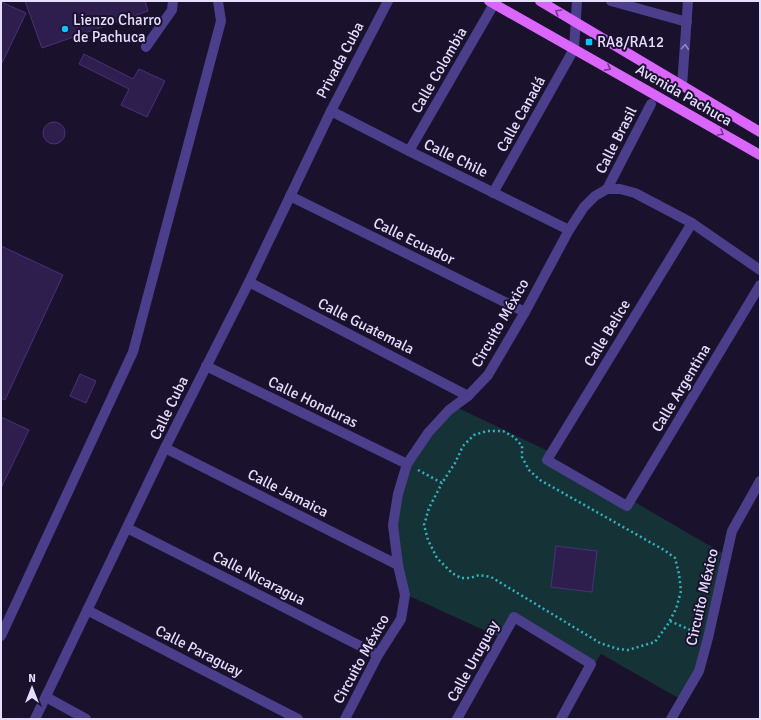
<svg xmlns="http://www.w3.org/2000/svg" width="761" height="720" font-family="Signika,sans-serif">
  <style>
    .green { fill: #153337 }
    .building { fill: #2e1e4e; stroke: #493079 }
    .lines { fill: none; stroke-linecap: round; stroke-linejoin: round }
    .path { stroke: #32b4bf; stroke-width: 2.5; stroke-dasharray: 2 3; stroke-linecap: butt }
    .minor { stroke: #4b3e8b; stroke-width: 10 }
    .major { stroke: #da66fe; stroke-width: 10 }
    .oneway { stroke: #70388b }
    .oneway2 { stroke: #9186bf }
    .poi-dot { fill: #0cc3fd; stroke: #1a122d; stroke-width: 1.5 }
    .labels { text-anchor: middle; dominant-baseline: central; stroke-width: 4; stroke-linejoin: round; paint-order: stroke }
    .poi-label { font-size: 15px; fill: #e6deff; stroke: #1a122d; text-anchor: start }
    .street-label { font-size: 15px; fill: #e6deff; stroke: #1a122d }
  </style>
  <rect width="100%" height="100%" fill="#1a122d"/>
  <path class="green" d="M 456,407 L 550,452 L 546,460 L 628,509 L 633,501 L 722,553 L 720,558 L 711,642 L 682,700 L 601,654 L 596,662 L 513,615 L 499,637 L 407,595 L 395,524 L 408,464 Z"/>
  <g class="building">
    <path d="M 25,1 L 145,1 L 148,11 L 42,48 Z"/>
    <path d="M 1,2 L 26,13 L 1,65 Z"/>
    <path d="M 84,54 L 133,79 L 139,69 L 165,81 L 147,117 L 121,105 L 129,89 L 79,64 Z"/>
    <circle cx="54" cy="133" r="11"/>
    <path d="M 1,246 L 63,275 L 5,400 L 1,398 Z"/>
    <path d="M 80,374 L 96,381 L 86,403 L 70,396 Z"/>
    <path d="M 1,417 L 29,430 L 1,488 Z"/>
    <path d="M 556,546 L 597,551 L 592,592 L 551,587 Z"/>
  </g>
  <g class="lines">
    <g class="path">
      <path d="M 418,470 L 442,483 L 455,463 L 463,446 L 474,435 L 487,431 L 503,431 L 514,437 L 522,446 L 522,457 L 529,470 L 540,480 L 664,550 L 675,558 L 679,574 L 681,591 L 676,609 L 668,624 L 655,642 L 628,650 L 618,649 L 600,643 L 491,577 L 479,575 L 470,578 L 461,578 L 452,573 L 437,558 L 428,540 L 424,525 L 429,508 L 442,483"/>
      <path d="M 670,621 L 697,633"/>
    </g>
    <g class="minor">
      <path d="M 611,1 L 687,22"/>
      <path d="M 146,47 L 172,10 L 173,1"/>
      <path d="M 682,86 L 688,1"/>
      <path d="M 331,111 L 409,151 L 569,230"/>
      <path d="M 409,151 L 494,4"/>
      <path d="M 607,189 L 651,104"/>
      <path d="M 493,193 L 574,49 L 577,1"/>
      <path d="M 290,196 L 525,312"/>
      <path d="M 692,223 L 547,460 L 627,506 L 760,285"/>
      <path d="M 249,282 L 468,396"/>
      <path d="M 206,366 L 407,464"/>
      <path d="M 165,448 L 398,565"/>
      <path d="M 127,528 L 378,655"/>
      <path d="M 87,610 L 298,719"/>
      <path d="M 1,636 L 133,352 L 221,21 L 218,1"/>
      <path d="M 46,697 L 86,719"/>
      <path d="M 35,719 L 165,448 L 249,282 L 331,111 L 388,1"/>
      <path d="M 345,719 L 378,655 L 401,619 L 405,595 L 398,565 L 393,525 L 398,494 L 407,464 L 428,433 L 449,410 L 468,396 L 488,375 L 525,312 L 569,230 L 584,207 L 595,196 L 607,189 L 620,189 L 635,193 L 692,223 L 760,270"/>
      <path d="M 457,719 L 514,617 L 591,664 L 561,719"/>
      <path d="M 671,719 L 699,671 L 708,638 L 732,531 L 760,481"/>
    </g>
    <g class="major">
      <path d="M 489,1 L 655,95 L 760,155"/>
      <path d="M 540,1 L 760,132"/>
    </g>
  </g>
  <defs><path id="oneway-chevron" d="M-2-3.5L2.5 0L-2 3.5" fill="none" stroke-width="1.6" stroke-linecap="round" stroke-linejoin="round"/></defs>
  <g class="oneway">
    <use href="#oneway-chevron" transform="translate(558 12) rotate(-149)"/>
    <use href="#oneway-chevron" transform="translate(608 68) rotate(29)"/>
    <use href="#oneway-chevron" transform="translate(721 133) rotate(30)"/>
  </g>
  <use class="oneway2" href="#oneway-chevron" transform="translate(685 47) rotate(-85)"/>
  <g class="poi-dot">
    <circle cx="65" cy="29" r="4"/>
    <rect x="585" y="38" width="8" height="8" rx="2"/>
  </g>
  <g class="labels">
    <g class="poi-label">
      <text x="73" y="20">Lienzo Charro<tspan x="73" dy="17">de Pachuca</tspan></text>
      <text x="597" y="42">RA8/RA12</text>
    </g>
    <g class="street-label">
      <text transform="translate(340 60) rotate(-62)">Privada Cuba</text>
      <text transform="translate(439 70) rotate(-60)">Calle Colombia</text>
      <text transform="translate(684 95) rotate(30)">Avenida Pachuca</text>
      <text transform="translate(521 114) rotate(-61)">Calle Canadá</text>
      <text transform="translate(616 140) rotate(-63)">Calle Brasil</text>
      <text transform="translate(456 158) rotate(26)">Calle Chile</text>
      <text transform="translate(414 241) rotate(26)">Calle Ecuador</text>
      <text transform="translate(500 323) rotate(-60)">Circuito México</text>
      <text transform="translate(366 326) rotate(27)">Calle Guatemala</text>
      <text transform="translate(607 333) rotate(-59)">Calle Belice</text>
      <text transform="translate(681 388) rotate(-59)">Calle Argentina</text>
      <text transform="translate(313 402) rotate(26)">Calle Honduras</text>
      <text transform="translate(169 408) rotate(-64)">Calle Cuba</text>
      <text transform="translate(288 493) rotate(27)">Calle Jamaica</text>
      <text transform="translate(259 578) rotate(27)">Calle Nicaragua</text>
      <text transform="translate(702 597) rotate(-77)">Circuito México</text>
      <text transform="translate(199 651) rotate(27)">Calle Paraguay</text>
      <text transform="translate(361 659) rotate(-61)">Circuito México</text>
      <text transform="translate(473 661) rotate(-61)">Calle Uruguay</text>
    </g>
  </g>
  <rect width="761" height="720" fill="none" stroke="#e6deff" stroke-width="4"/>
  <g transform="translate(32 688)" stroke="#1a122d" stroke-width="3" paint-order="stroke">
  <path d="M0-3L7 15L0 10L-7 15Z" fill="#e6deff"/>
  <text y="-6" font-size="11" font-weight="bold" text-anchor="middle" fill="#e6deff">N</text>
  </g>
</svg>
